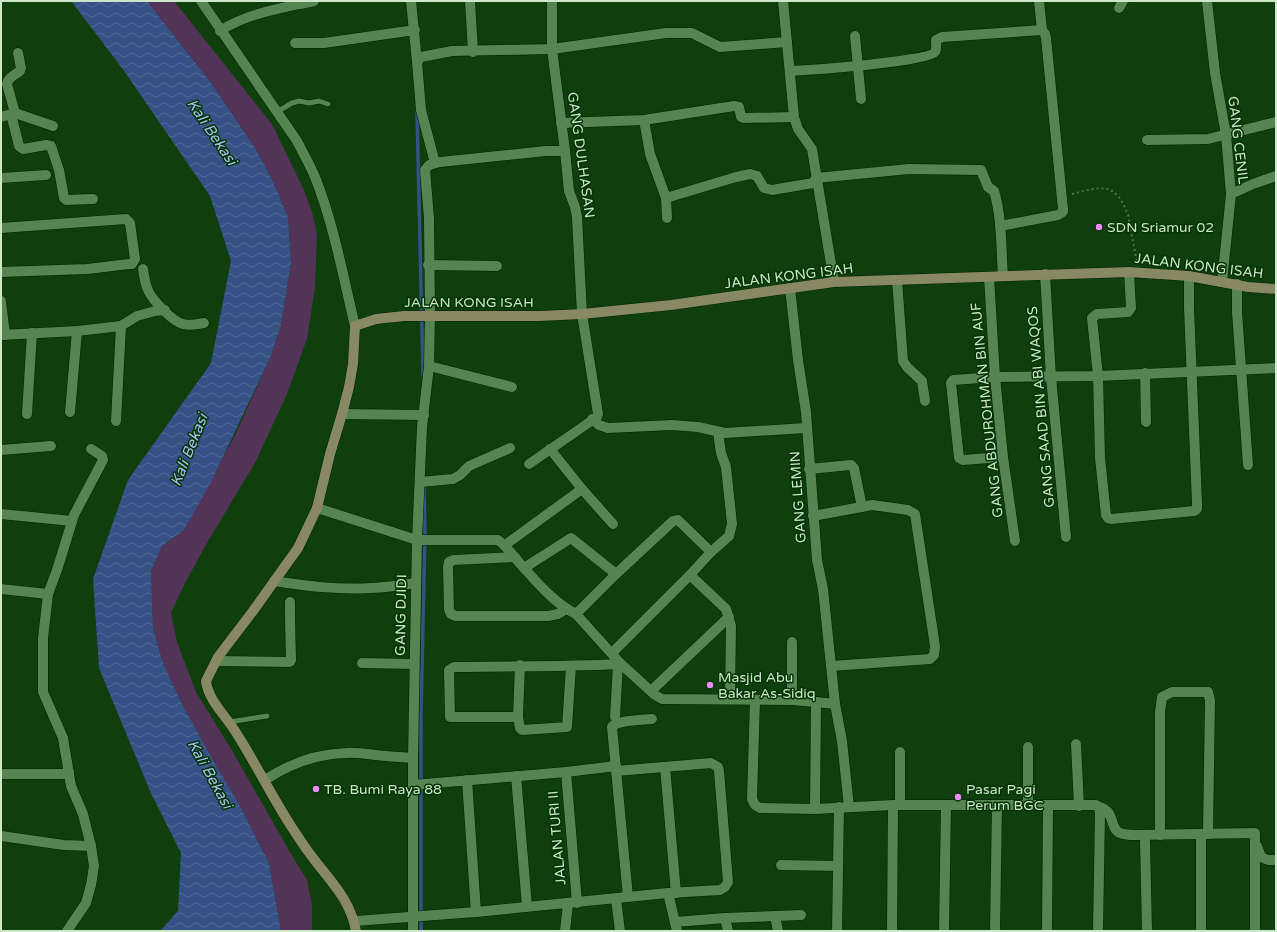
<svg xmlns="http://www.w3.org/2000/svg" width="1277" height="932" font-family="'Varela Round',sans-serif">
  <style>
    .green { fill: #533357 }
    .water { fill: url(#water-waves) }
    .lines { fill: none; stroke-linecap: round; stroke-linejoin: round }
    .stream { stroke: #365186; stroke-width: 3.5 }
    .lane-casing { stroke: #002300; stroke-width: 6 }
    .street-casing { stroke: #002300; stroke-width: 11 }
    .secondary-casing { stroke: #002300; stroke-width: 11 }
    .path { stroke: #4e784c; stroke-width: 2; stroke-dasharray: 2 3; stroke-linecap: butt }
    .lane { stroke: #558651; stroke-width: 5 }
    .street { stroke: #558651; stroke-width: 10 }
    .secondary { stroke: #888862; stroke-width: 10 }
    .poi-dot { fill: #ec8cfa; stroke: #013401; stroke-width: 1.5 }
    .labels { text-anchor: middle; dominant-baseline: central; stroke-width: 3; stroke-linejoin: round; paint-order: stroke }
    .street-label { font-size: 14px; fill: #cde7ca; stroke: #013401 }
    .poi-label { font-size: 14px; fill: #cde7ca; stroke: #013401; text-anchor: start }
    .water-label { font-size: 15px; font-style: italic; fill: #a6c0f0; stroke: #013401 }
  </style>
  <defs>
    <pattern id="water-waves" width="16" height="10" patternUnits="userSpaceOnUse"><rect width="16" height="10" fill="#365186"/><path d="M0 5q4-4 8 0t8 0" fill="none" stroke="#526a96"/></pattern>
  </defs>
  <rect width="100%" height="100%" fill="#0e3f0c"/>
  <path class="green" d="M 147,1 L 174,1 L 272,124 L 304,190 L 312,212 L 317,234 L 315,288 L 307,339 L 287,394 L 256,461 L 207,543 L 184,585 L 171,613 L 177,642 L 196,692 L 233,752 L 291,854 L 307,880 L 312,904 L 312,931 L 281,931 L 269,863 L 239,804 L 213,760 L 181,702 L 163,663 L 153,628 L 151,571 L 162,546 L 184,530 L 236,433 L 270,358 L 281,325 L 291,263 L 288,217 L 272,179 L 257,151 L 212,84 Z"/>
  <path class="water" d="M 71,1 L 147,1 L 212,84 L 257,151 L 272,179 L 288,217 L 291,263 L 281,325 L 270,358 L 211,482 L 184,530 L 162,546 L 151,571 L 153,628 L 163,663 L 181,702 L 213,760 L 239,804 L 269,863 L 281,931 L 160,931 L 178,911 L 181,853 L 150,791 L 99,668 L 93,579 L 128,480 L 211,363 L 231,261 L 210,196 L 122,68 Z"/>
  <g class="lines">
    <g class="stream">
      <path d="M 417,112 L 423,376"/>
      <path d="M 421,931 L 421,714 L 425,534 L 424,488"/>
    </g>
    <defs>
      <g id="lane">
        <path d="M 277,112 L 292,103 L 299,101 L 309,103 L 319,101 L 328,104"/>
        <path d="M 229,722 L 267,716"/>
      </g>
      <g id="street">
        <path d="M 201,1 L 297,141 C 303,153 310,165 315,177 C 334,225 343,276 355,326"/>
        <path d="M 411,1 L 417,62 L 421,57 L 452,51 L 552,49 L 666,33 L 692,33 L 720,47 L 787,42"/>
        <path d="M 470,1 L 473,52"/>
        <path d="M 783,1 L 794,117 L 798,129 L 812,149 L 834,282"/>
        <path d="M 1039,1 L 1042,30"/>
        <path d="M 1207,1 L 1215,73 L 1226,135 L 1231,194 L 1222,282"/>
        <path d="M 1119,8 L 1123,1"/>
        <path d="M 220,31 C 247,13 283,8 314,1"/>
        <path d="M 855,36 L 861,99"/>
        <path d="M 295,43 L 324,43 L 415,30"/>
        <path d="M 417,62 L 421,110 L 435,163"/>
        <path d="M 790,71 C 809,70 928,62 935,52 C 937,49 936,43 936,40 L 942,37 L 1042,30 L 1045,34 L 1046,38 L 1063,209 L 1063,212 L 1058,215 L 1000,226"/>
        <path d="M 15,113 L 7,84 C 8,77 15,75 20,71 L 21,68 L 18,53"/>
        <path d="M 11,114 L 19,146 L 23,149 L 46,145 L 51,146 L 59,170 L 64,198 L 66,200 L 93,199"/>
        <path d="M 1,117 L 15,113 L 53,126"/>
        <path d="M 644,120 L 650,154 L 666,198"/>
        <path d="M 561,123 L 644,120 L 734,106 L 739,107 L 741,117 L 744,118 L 794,117"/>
        <path d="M 1147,140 L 1208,139 L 1276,122"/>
        <path d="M 1,178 L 46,175"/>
        <path d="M 1231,194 L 1253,184 L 1276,176"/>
        <path d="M 667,218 L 666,198 L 736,177 L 750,174 L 757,176 L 764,188 L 772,190 L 813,183 L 816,178 L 909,169 L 981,170 L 988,187 L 994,191 C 1002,217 1001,248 1003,276"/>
        <path d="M 1,228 L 126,219 L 130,223 L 135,259 L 132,264 L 129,264 L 87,269 L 1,272"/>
        <path d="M 428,265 L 497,266"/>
        <path d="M 143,269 C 144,276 145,284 148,290 C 152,300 173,322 183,324 C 191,326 197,324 204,323"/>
        <path d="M 1129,272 L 1131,308 L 1128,312 L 1097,314 L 1092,318 L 1098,376 L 1100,458 L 1106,515 L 1108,518 L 1111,519 L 1194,511 L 1197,509 L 1197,503 L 1189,308 L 1189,276"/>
        <path d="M 1045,274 L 1051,377 L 1066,537"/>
        <path d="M 989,277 L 995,377 L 1003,457 L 1015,541"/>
        <path d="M 897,280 L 903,361 L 907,367 L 922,381 L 925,401"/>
        <path d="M 1237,284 L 1237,312 L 1248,465"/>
        <path d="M 790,288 L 798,360 L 806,412 L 817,560 L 823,589 L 835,704"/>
        <path d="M 1,301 L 5,335"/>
        <path d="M 1,335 L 77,331 L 121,326 L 137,316 L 155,311 L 165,310"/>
        <path d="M 429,366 L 512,387"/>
        <path d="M 1145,373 L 1146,422"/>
        <path d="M 70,412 L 77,331"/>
        <path d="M 27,414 L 32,333"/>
        <path d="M 342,414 L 424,415"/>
        <path d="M 592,419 L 599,425 L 608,428 L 672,425 L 698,427 L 725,433 L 806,428"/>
        <path d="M 116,421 L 121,326"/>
        <path d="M 550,449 L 582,489 L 613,524"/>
        <path d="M 1,450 L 51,446"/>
        <path d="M 1003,457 L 963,460 L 959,458 L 951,383 L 953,380 L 995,377 L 1098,376 L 1276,368"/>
        <path d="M 529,464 L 597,417 L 598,414 L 582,314 L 577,217 L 575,207 L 569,191 L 565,151 L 552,49 L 552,1"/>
        <path d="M 809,469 L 851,465 L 854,468 L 862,507"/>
        <path d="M 420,482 L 453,479 L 460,475 L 469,466 L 510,448"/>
        <path d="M 317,508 L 417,540 L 498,540 C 509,548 515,559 525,569 C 539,585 556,604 576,614 L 620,663 L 655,695 L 662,699 L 792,700 L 816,702 L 815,809"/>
        <path d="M 1,514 L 72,521"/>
        <path d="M 813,516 L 872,505 L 908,510 L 915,514 L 935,646 L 934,655 L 930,659 L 831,666"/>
        <path d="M 505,545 L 582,489"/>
        <path d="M 711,552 L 729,536 L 732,524 L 726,467 L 721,453 L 718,432"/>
        <path d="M 515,557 L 454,560 L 449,562 L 448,567 L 449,610 L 451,614 L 456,616 L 548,616 L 558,614 L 566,609"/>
        <path d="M 524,568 L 571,538 L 616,574"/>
        <path d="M 690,575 L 726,609 L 731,626 L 730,699"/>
        <path d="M 274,581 C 306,586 337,590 370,588 C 385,588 400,585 416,583"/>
        <path d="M 1,589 L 48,594 L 57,570 L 74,515 L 103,460 L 102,456 L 91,449"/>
        <path d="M 48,594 L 43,638 L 43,692 L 63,738 L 71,786 L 83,814 L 91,846 L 94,866 L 91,885 L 86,903 L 67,931"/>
        <path d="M 576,614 L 616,574 L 673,521 L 678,520 L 711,552 L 690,575 L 612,653"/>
        <path d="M 792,642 L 792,700"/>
        <path d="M 216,661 L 290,662 L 291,660 L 290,618 L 290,602"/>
        <path d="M 362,663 L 414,664"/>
        <path d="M 520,665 L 518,717 L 520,728 L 522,730 L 567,727 L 571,666"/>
        <path d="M 651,691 L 729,617"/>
        <path d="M 755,700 L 752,799 L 755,805 L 760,808 L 815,809 L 893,805 L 1096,805 L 1099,808 L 1100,813 L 1098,931"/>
        <path d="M 816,702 L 835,704 L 842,741 L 849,807"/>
        <path d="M 518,717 L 450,717 L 449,670 L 454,667 C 509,666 563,667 618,664 L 620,663"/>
        <path d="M 615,717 L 618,664"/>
        <path d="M 1076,744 L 1079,806"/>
        <path d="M 1028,747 L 1028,806"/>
        <path d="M 665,767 L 676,893"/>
        <path d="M 566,772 L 577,903"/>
        <path d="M 1,774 L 64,774 L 69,772"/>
        <path d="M 516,776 L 527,906"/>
        <path d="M 265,780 C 289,764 316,754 346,753 C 359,752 372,755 386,756 C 395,757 404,757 413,758"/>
        <path d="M 467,780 L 476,912"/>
        <path d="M 413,785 L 566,772 L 616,766"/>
        <path d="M 900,805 L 900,752"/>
        <path d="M 1097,806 C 1101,807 1105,809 1108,812 C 1113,818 1112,830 1120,833 C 1125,835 1131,835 1136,835 L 1255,833 L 1255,931"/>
        <path d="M 1160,835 L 1160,712 L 1162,697 L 1172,692 L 1208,692 L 1210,700 L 1208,834"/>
        <path d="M 1,836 L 64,845 L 91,846"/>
        <path d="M 1201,839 L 1201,931"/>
        <path d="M 1145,841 L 1147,931"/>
        <path d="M 1257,846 L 1261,857 L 1268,860 L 1276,860"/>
        <path d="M 781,865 L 838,866"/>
        <path d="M 668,893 L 677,931"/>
        <path d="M 628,897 L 612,727 C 617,720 643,720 652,719"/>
        <path d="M 616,899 L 620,931"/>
        <path d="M 775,916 L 778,931"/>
        <path d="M 725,918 L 728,931"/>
        <path d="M 355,921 L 476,912 L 668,893 L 720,890 L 725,887 L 728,882 L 719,771 L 718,767 L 711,763 L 616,771"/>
        <path d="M 675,922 L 725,918 L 801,915"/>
        <path d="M 413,931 L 413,758 L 417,540 L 422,427 L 429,366 L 430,315 L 429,218 L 425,170 L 429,165 L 440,162 L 546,151 L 565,151"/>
        <path d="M 565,931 L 568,904"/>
        <path d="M 837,931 L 839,807"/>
        <path d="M 892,931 L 893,805"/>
        <path d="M 944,931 L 946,805"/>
        <path d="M 995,931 L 997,805"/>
        <path d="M 1047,931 L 1048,805"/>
      </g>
      <path id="secondary" d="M 356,931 C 350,898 329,880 310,854 C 303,845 297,835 291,826 C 271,795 255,762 235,731 C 226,716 208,700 206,681 L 218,657 L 253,611 L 298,548 L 317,508 L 330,454 L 342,414 L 349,387 L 353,364 L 355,326 L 376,319 L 404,316 L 540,316 L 582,314 L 671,305 L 834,282 L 1129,272 L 1189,276 L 1248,287 L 1276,289"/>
    </defs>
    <use href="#lane" class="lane-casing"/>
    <use href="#street" class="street-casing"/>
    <use href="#secondary" class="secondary-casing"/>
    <path class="path" d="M 1072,194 C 1101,187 1115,180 1128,215 L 1137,263"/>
    <use href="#lane" class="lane"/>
    <use href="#street" class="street"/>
    <use href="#secondary" class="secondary"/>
  </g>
  <g class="poi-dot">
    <circle cx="1099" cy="227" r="4"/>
    <circle cx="710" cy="685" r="4"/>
    <circle cx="316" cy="789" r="4"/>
    <circle cx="958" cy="797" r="4"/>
  </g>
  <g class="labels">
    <g class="street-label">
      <text transform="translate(1238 140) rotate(83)">GANG CENIL</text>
      <text transform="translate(581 155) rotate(82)">GANG DULHASAN</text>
      <text transform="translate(1199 266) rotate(7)">JALAN KONG ISAH</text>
      <text transform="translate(789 276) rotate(-7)">JALAN KONG ISAH</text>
      <text x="469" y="302">JALAN KONG ISAH</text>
      <text transform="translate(1041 407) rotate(-95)">GANG SAAD BIN ABI WAQOS</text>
      <text transform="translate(987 410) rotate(-96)">GANG ABDUROHMAN BIN AUF</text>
      <text transform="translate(798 497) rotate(-94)">GANG LEMIN</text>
      <text transform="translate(401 615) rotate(-89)">GANG DJIDI</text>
      <text transform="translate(557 838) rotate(-95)">JALAN TURI II</text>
    </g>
    <g class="poi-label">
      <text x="1107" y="227">SDN Sriamur 02</text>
      <text x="718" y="677">Masjid Abu<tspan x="718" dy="16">Bakar As-Sidiq</tspan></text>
      <text x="324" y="789">TB. Bumi Raya 88</text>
      <text x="966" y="789">Pasar Pagi<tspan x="966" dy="16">Perum BGC</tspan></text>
    </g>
    <g class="water-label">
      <text transform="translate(212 132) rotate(56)">Kali Bekasi</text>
      <text transform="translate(189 450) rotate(-68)">Kali Bekasi</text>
      <text transform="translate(210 774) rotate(61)">Kali Bekasi</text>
    </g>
  </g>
  <rect width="1277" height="932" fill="none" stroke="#cde7ca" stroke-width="4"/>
</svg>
